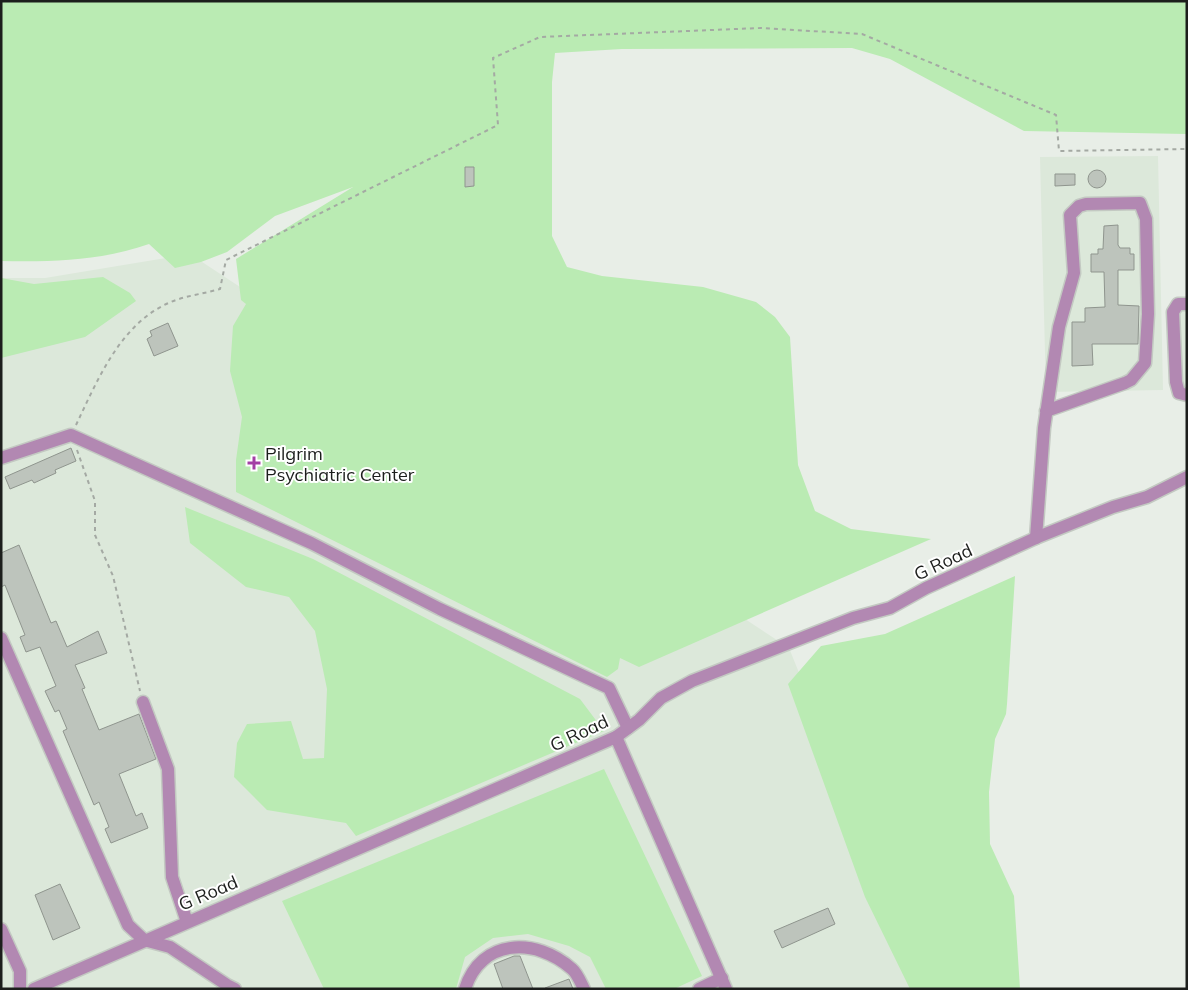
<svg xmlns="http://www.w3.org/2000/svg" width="1188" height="990" font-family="Mulish,sans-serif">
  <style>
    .built { fill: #dce8da }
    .green { fill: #baebb3 }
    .building { fill: #bdc4bc; stroke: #8f958e }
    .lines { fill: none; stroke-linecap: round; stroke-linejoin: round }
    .minor-casing { stroke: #c3c9c2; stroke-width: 15 }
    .path { stroke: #a4a9a3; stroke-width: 2; stroke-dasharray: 4 4; stroke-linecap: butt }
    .minor { stroke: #b288b2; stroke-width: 12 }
    .poi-dot { fill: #a33fa5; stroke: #fff; stroke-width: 2 }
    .labels { text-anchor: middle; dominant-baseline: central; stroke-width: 4; stroke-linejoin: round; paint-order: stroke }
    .poi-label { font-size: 18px; fill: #1c1e1c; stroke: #fff; text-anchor: start }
    .street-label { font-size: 18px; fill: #1c1e1c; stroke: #fff }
  </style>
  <rect width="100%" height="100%" fill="#e8eee7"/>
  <g class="built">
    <path d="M 1158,156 L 1163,390 L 1046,392 L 1040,157 Z"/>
    <path d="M 190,254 L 789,648 L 927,989 L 1,989 L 1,278 L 45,278 Z"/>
    <rect x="1172" y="301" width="15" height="90"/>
  </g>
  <g class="green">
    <path d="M 1,1 L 1187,1 L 1187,134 L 1024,131 L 890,59 L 852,48 L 622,49 L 555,53 L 552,82 L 552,236 L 567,267 L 602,276 L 703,287 L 756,302 L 775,317 L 790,337 L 798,465 L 815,511 L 851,529 L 931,539 L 639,667 L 620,658 L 618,669 L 607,677 L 236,492 L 236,460 L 242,417 L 230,371 L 233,326 L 246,304 L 241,300 L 236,259 L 353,187 L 275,216 L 227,252 L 201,262 L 175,268 L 149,244 C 101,261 52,262 1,261 Z"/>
    <path d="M 103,277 L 130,293 L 136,301 L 85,337 L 1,358 L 1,278 L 34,284 Z"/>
    <path d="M 185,507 L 313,559 L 580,699 L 604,731 L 356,836 L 346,823 L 267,810 L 234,777 L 237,743 L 247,724 L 291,721 L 303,759 L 324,758 L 327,689 L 315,631 L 289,597 L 246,587 L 190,543 Z"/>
    <path d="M 1015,576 L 1007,704 L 1006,714 L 995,739 L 989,792 L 990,844 L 1014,896 L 1020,989 L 910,989 L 865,897 L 788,684 L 821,646 L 885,634 Z"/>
    <path d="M 604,769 L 702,976 L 674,989 L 606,989 L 590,957 L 569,946 L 528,934 L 493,938 L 465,957 L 456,989 L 324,989 L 282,901 Z"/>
  </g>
  <g class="building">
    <path d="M 465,167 L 474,167 L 474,186 L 465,187 Z"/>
    <circle cx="1097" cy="179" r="9"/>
    <path d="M 1055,174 L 1075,174 L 1075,185 L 1055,186 Z"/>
    <path d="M 1118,225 L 1118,245 L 1120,248 L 1130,248 L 1130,254 L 1134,254 L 1134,270 L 1118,270 L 1118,305 L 1139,306 L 1138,344 L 1092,344 L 1093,365 L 1072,366 L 1072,322 L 1085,322 L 1085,308 L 1105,307 L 1104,272 L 1091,272 L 1091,254 L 1098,254 L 1098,249 L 1103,249 L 1104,226 Z"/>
    <path d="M 168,323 L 178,346 L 154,356 L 147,339 L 152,336 L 150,331 Z"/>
    <path d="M 71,448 L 76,461 L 55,470 L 56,473 L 34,483 L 32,480 L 10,489 L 5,477 Z"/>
    <path d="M 19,545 L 51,623 L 56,621 L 67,647 L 98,631 L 107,653 L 75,665 L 85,688 L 82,689 L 99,730 L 139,714 L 156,759 L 119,774 L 136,816 L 142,813 L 148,828 L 111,843 L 105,829 L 109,827 L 99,802 L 94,805 L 63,731 L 67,729 L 59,710 L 55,712 L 45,691 L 56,686 L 40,647 L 26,652 L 20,637 L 25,635 L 5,585 L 1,587 L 1,553 Z"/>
    <path d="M 60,884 L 80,928 L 53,940 L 35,895 Z"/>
    <path d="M 828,908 L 835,924 L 782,948 L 774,931 Z"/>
    <path d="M 514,956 L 520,956 L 533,989 L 503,989 L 494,964 Z"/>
    <path d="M 569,979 L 573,989 L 545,989 L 545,988 Z"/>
  </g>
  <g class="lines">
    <defs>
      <g id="minor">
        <path d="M 1187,304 L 1178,304 L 1173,312 L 1176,382 L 1179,393 L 1187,395"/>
        <path d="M 1,458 L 71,435 L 311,543 L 440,609 L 609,688 L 628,728"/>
        <path d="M 1036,538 L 1044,428 L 1059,327 L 1074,273 L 1070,215 L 1079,206 L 1086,204 L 1140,203 L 1146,219 L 1148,314 L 1145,363 L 1131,380 L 1125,383 L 1046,411"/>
        <path d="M 1,638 L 128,925 L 144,940 L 170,947 L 227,985 L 235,989"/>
        <path d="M 143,702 L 168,769 L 172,877 L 187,922"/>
        <path d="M 616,737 L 726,989"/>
        <path d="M 1,929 L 20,971 L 20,989"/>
        <path d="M 34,989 L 616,737 L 639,720 L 661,698 L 692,681 L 853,618 L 890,608 L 926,588 L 1038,537 L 1113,507 L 1147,497 L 1187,477"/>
        <path d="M 465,989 C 481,938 536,937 572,969 C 577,973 581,983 584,989"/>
        <path d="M 699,989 L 722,978"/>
      </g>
    </defs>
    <use href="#minor" class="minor-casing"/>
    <g class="path">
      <path d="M 76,425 C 99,377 123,317 179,299 C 192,295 206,293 220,289 L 226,260 L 498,125 L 493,58 L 540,37 L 761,28 L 862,34 L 1056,115 L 1059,151 L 1187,149"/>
      <path d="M 77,450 L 95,501 L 95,535 L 113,576 L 140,691"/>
    </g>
    <use href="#minor" class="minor"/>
  </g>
  <path class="poi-dot" d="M251.5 455.5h5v5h5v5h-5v5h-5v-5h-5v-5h5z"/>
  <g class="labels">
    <g class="poi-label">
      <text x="265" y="453">Pilgrim<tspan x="265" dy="21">Psychiatric Center</tspan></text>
    </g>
    <g class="street-label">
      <text transform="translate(943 562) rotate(-25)">G Road</text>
      <text transform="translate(579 733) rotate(-25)">G Road</text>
      <text transform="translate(208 893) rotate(-23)">G Road</text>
    </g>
  </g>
  <rect width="1188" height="990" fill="none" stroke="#1c1e1c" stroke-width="5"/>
</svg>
